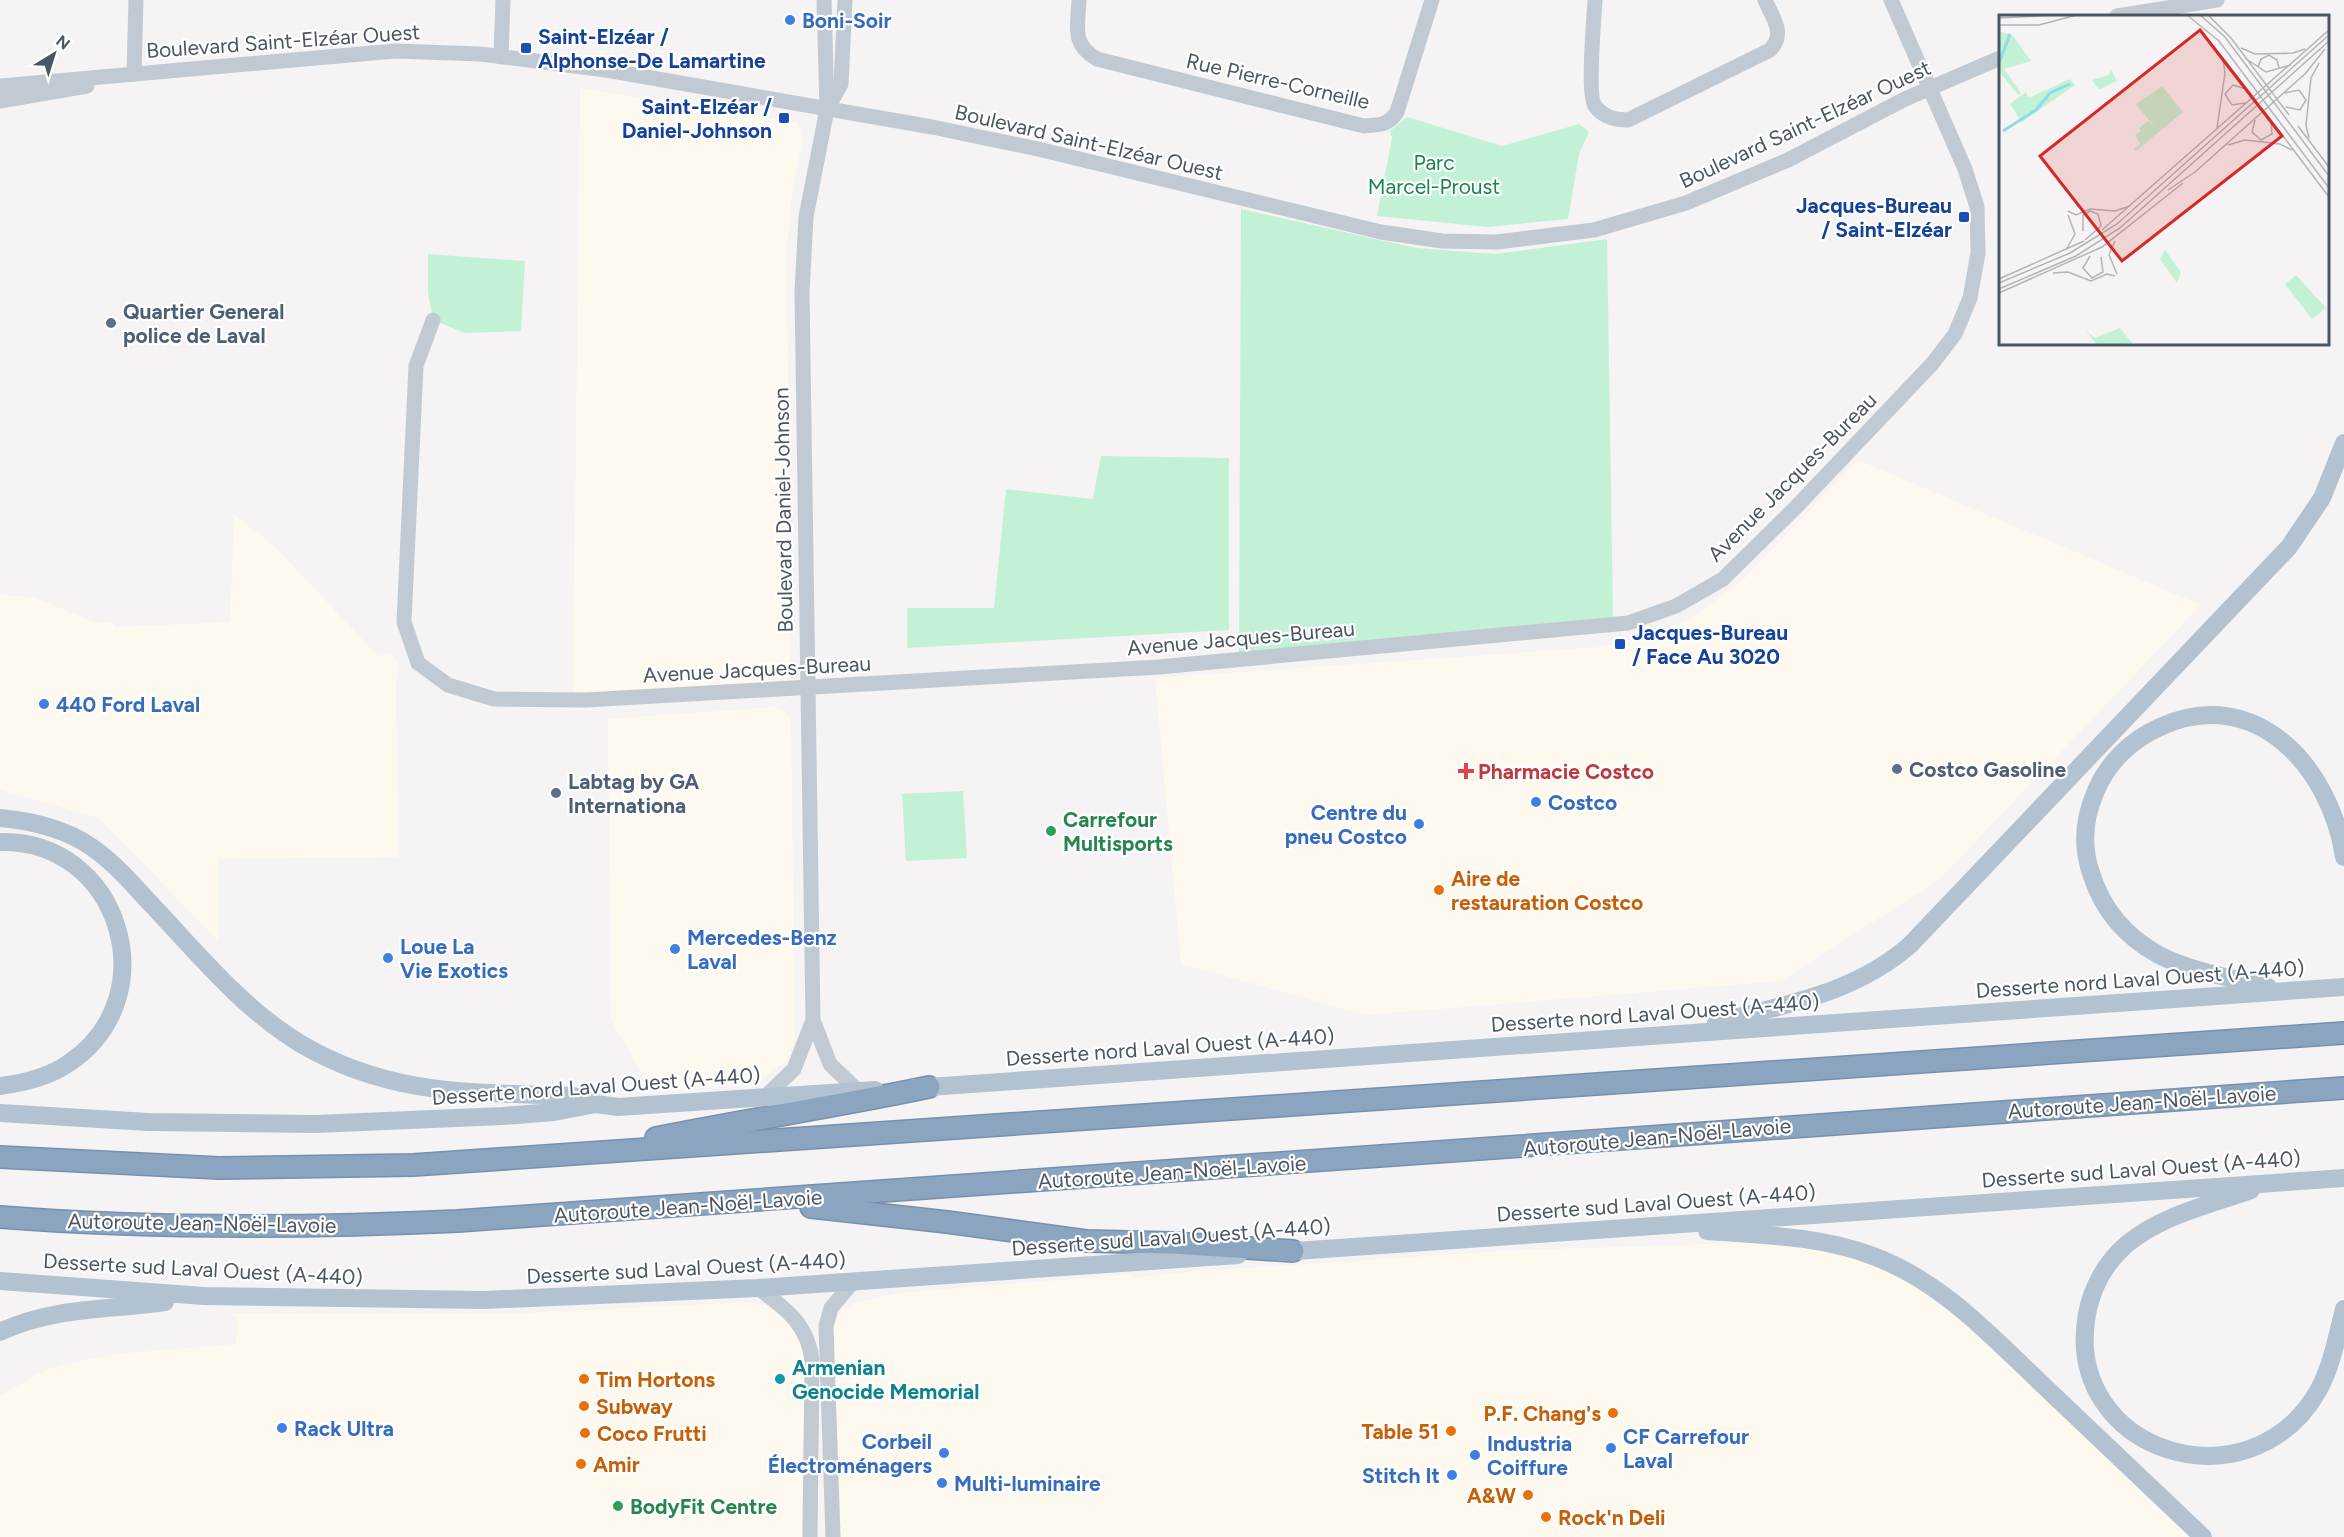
<svg xmlns="http://www.w3.org/2000/svg" width="2344" height="1537" font-family="Figtree,sans-serif">
  <style>
    .commercial { fill: #fdf9ef }
    .green { fill: #c3f1d5 }
    .lines { fill: none; stroke-linecap: round; stroke-linejoin: round }
    .highway-casing { stroke: #7690ad; stroke-width: 24 }
    .minor { stroke: #c1cad2; stroke-width: 15 }
    .major { stroke: #b3c2d1; stroke-width: 18 }
    .highway { stroke: #8ba5c1; stroke-width: 21 }
    .shop-dot { fill: #3f7fe0; stroke: #fff; stroke-width: 2 }
    .transit-dot { fill: #1a4fb4; stroke: #fff; stroke-width: 2 }
    .service-dot { fill: #5c6f8a; stroke: #fff; stroke-width: 2 }
    .health-dot { fill: #e0444e; stroke: #fff; stroke-width: 2 }
    .leisure-dot { fill: #2e9e5b; stroke: #fff; stroke-width: 2 }
    .food-dot { fill: #e8710a; stroke: #fff; stroke-width: 2 }
    .culture-dot { fill: #0f9aa8; stroke: #fff; stroke-width: 2 }
    .labels { text-anchor: middle; dominant-baseline: central; stroke-width: 4.5; stroke-linejoin: round; paint-order: stroke }
    .shop-label { font-size: 21px; font-weight: bold; fill: #366cbe; stroke: #fff; text-anchor: start }
    .transit-label { font-size: 21px; font-weight: bold; fill: #164399; stroke: #fff; text-anchor: start }
    .street-label { font-size: 21px; fill: #4a5661; stroke: #fff }
    .park-label { font-size: 21px; fill: #17864f; stroke: #fff }
    .service-label { font-size: 21px; font-weight: bold; fill: #4e5e75; stroke: #fff; text-anchor: start }
    .health-label { font-size: 21px; font-weight: bold; fill: #be3a42; stroke: #fff; text-anchor: start }
    .leisure-label { font-size: 21px; font-weight: bold; fill: #27864d; stroke: #fff; text-anchor: start }
    .food-label { font-size: 21px; font-weight: bold; fill: #c56008; stroke: #fff; text-anchor: start }
    .culture-label { font-size: 21px; font-weight: bold; fill: #0d838f; stroke: #fff; text-anchor: start }
    .inset-river { fill: none; stroke: #90daee; stroke-width: 3 }
    .inset-road { fill: none; stroke: #b1b4b9; stroke-width: 1.5 }
    .view { fill: #d62828; fill-opacity: 0.15; stroke: #d62828; stroke-width: 3 }
    .inset-edge { fill: none; stroke: #4a5661; stroke-width: 3 }
  </style>
  <rect width="100%" height="100%" fill="#f5f3f3"/>
  <g class="commercial">
    <path d="M 580,88 L 798,123 L 803,140 L 792,192 L 787,249 L 790,680 L 573,694 Z"/>
    <path d="M 1858,460 L 2201,605 L 1940,879 L 1781,981 L 1366,1015 L 1181,964 L 1155,678 L 1600,647 L 1646,636 L 1690,619 L 1740,583 Z"/>
    <path d="M 234,514 L 277,549 L 378,656 L 392,653 L 400,667 L 396,677 L 398,857 L 219,859 L 218,941 L 99,818 L 0,790 L 0,595 L 33,597 L 97,623 L 113,622 L 114,627 L 230,622 Z"/>
    <path d="M 775,707 L 785,711 L 791,721 L 795,1040 L 786,1061 L 761,1080 L 742,1083 L 742,1086 L 653,1091 L 611,1020 L 608,719 Z"/>
    <path d="M 1744,1243 L 1795,1244 L 1882,1266 L 1939,1297 L 2194,1537 L 841,1537 L 833,1327 L 841,1310 L 857,1302 L 900,1293 L 1132,1274 L 1133,1278 L 1187,1272 L 1519,1250 Z"/>
    <path d="M 748,1302 L 770,1306 L 781,1312 L 799,1332 L 806,1360 L 806,1413 L 802,1451 L 802,1537 L 0,1537 L 0,1396 L 39,1373 L 60,1365 L 115,1354 L 236,1344 L 238,1320 L 232,1313 L 526,1313 Z"/>
  </g>
  <g class="green">
    <path d="M 1407,117 L 1502,146 L 1579,124 L 1589,132 L 1579,154 L 1568,219 L 1487,227 L 1377,216 L 1392,138 L 1390,131 Z"/>
    <path d="M 1241,209 L 1416,248 L 1496,254 L 1607,239 L 1613,617 L 1239,653 Z"/>
    <path d="M 428,254 L 525,261 L 521,331 L 465,333 L 433,320 L 428,292 Z"/>
    <path d="M 1101,456 L 1229,458 L 1229,630 L 907,648 L 907,608 L 994,608 L 1006,489 L 1093,499 Z"/>
    <path d="M 963,791 L 967,858 L 906,861 L 902,794 Z"/>
  </g>
  <g class="lines">
    <defs>
      <g id="highway">
        <path d="M 656,1138 C 747,1120 838,1106 929,1087"/>
        <path d="M 0,1157 L 219,1168 L 413,1165 L 2344,1033"/>
        <path d="M 811,1207 L 947,1222 L 1086,1241 L 1173,1243 L 1293,1251"/>
        <path d="M 0,1217 C 153,1229 306,1228 458,1221 L 2344,1088"/>
      </g>
    </defs>
    <use href="#highway" class="highway-casing"/>
    <g class="minor">
      <path d="M 824,0 L 827,109 L 806,217 L 802,292 L 813,1020 L 830,1064 L 858,1091"/>
      <path d="M 1079,0 C 1078,27 1071,44 1097,59 L 1364,126 C 1379,125 1389,125 1397,112 L 1432,0"/>
      <path d="M 1595,0 C 1594,19 1587,95 1595,106 C 1603,117 1616,120 1628,120 L 1770,50 C 1786,33 1773,19 1765,0"/>
      <path d="M 2117,16 L 2217,0"/>
      <path d="M 501,57 L 503,0"/>
      <path d="M 134,74 L 136,0"/>
      <path d="M 0,86 L 395,51 L 480,54 L 606,70 L 932,127 L 1038,149 L 1381,232 L 1442,241 L 1497,242 L 1594,230 L 1686,203 L 1788,160 L 1905,99 L 2000,58"/>
      <path d="M 0,101 L 87,86"/>
      <path d="M 827,109 L 841,84 L 845,0"/>
      <path d="M 433,320 L 416,366 L 404,622 L 418,663 L 448,685 L 494,699 L 586,700 L 1159,667 L 1628,623 L 1676,606 L 1723,579 L 1797,506 L 1932,364 L 1955,334 L 1970,298 L 1978,253 L 1977,207 L 1965,169 L 1891,0"/>
      <path d="M 765,1097 L 794,1069 L 813,1020"/>
      <path d="M 758,1288 C 786,1309 808,1324 812,1361 L 810,1537"/>
      <path d="M 833,1537 L 826,1326 L 831,1308 L 854,1281"/>
    </g>
    <g class="major">
      <path d="M 0,818 C 32,821 63,828 90,846 C 114,862 133,885 152,905 C 199,955 243,1009 301,1044 C 391,1097 474,1092 574,1096 L 592,1102"/>
      <path d="M 0,842 C 120,839 168,997 69,1063 C 49,1077 24,1083 0,1086"/>
      <path d="M 2268,987 C 2232,978 2192,972 2159,955 C 2126,937 2102,909 2091,873 C 2082,847 2084,819 2095,793 C 2107,763 2131,740 2160,727 C 2257,683 2331,769 2344,857"/>
      <path d="M 1716,1023 C 1785,1004 1854,994 1910,945 L 2289,547 L 2322,498 L 2344,443"/>
      <path d="M 915,1088 L 2344,987"/>
      <path d="M 0,1113 L 148,1122 L 316,1124 L 503,1116 L 554,1112 L 596,1104 L 618,1107 L 875,1090"/>
      <path d="M 2251,1190 C 2209,1205 2162,1215 2127,1244 C 2106,1262 2092,1287 2087,1314 C 2062,1452 2249,1511 2318,1391 C 2332,1366 2337,1336 2344,1309"/>
      <path d="M 1707,1231 C 1763,1235 1820,1236 1873,1256 C 1943,1282 1992,1337 2045,1387 C 2097,1437 2150,1487 2203,1537"/>
      <path d="M 1281,1252 L 2344,1178"/>
      <path d="M 0,1281 L 204,1296 L 484,1300 L 758,1288 L 1238,1255"/>
      <path d="M 0,1332 C 52,1307 110,1310 165,1302"/>
    </g>
    <use href="#highway" class="highway"/>
  </g>
  <g class="shop-dot">
    <circle cx="790" cy="20" r="6"/>
    <circle cx="44" cy="704" r="6"/>
    <circle cx="1536" cy="802" r="6"/>
    <circle cx="1419" cy="824" r="6"/>
    <circle cx="675" cy="949" r="6"/>
    <circle cx="388" cy="958" r="6"/>
    <circle cx="282" cy="1428" r="6"/>
    <circle cx="1611" cy="1448" r="6"/>
    <circle cx="944" cy="1453" r="6"/>
    <circle cx="1475" cy="1455" r="6"/>
    <circle cx="1452" cy="1475" r="6"/>
    <circle cx="942" cy="1483" r="6"/>
  </g>
  <g class="transit-dot">
    <rect x="520" y="42" width="12" height="12" rx="3"/>
    <rect x="778" y="112" width="12" height="12" rx="3"/>
    <rect x="1958" y="211" width="12" height="12" rx="3"/>
    <rect x="1614" y="638" width="12" height="12" rx="3"/>
  </g>
  <g class="service-dot">
    <circle cx="111" cy="323" r="6"/>
    <circle cx="1897" cy="769" r="6"/>
    <circle cx="556" cy="793" r="6"/>
  </g>
  <path class="health-dot" d="M1463 762h6v6h6v6h-6v6h-6v-6h-6v-6h6z"/>
  <g class="leisure-dot">
    <circle cx="1051" cy="831" r="6"/>
    <circle cx="618" cy="1506" r="6"/>
  </g>
  <g class="food-dot">
    <circle cx="1439" cy="890" r="6"/>
    <circle cx="584" cy="1379" r="6"/>
    <circle cx="584" cy="1406" r="6"/>
    <circle cx="1613" cy="1413" r="6"/>
    <circle cx="1451" cy="1431" r="6"/>
    <circle cx="585" cy="1433" r="6"/>
    <circle cx="581" cy="1464" r="6"/>
    <circle cx="1528" cy="1495" r="6"/>
    <circle cx="1546" cy="1517" r="6"/>
  </g>
  <circle class="culture-dot" cx="780" cy="1379" r="6"/>
  <g class="labels">
    <g class="shop-label">
      <text x="802" y="20">Boni-Soir</text>
      <text x="56" y="704">440 Ford Laval</text>
      <text x="1548" y="802">Costco</text>
      <text x="1407" y="812" text-anchor="end">Centre du<tspan x="1407" dy="24">pneu Costco</tspan></text>
      <text x="687" y="937">Mercedes-Benz<tspan x="687" dy="24">Laval</tspan></text>
      <text x="400" y="946">Loue La<tspan x="400" dy="24">Vie Exotics</tspan></text>
      <text x="294" y="1428">Rack Ultra</text>
      <text x="1623" y="1436">CF Carrefour<tspan x="1623" dy="24">Laval</tspan></text>
      <text x="932" y="1441" text-anchor="end">Corbeil<tspan x="932" dy="24">Électroménagers</tspan></text>
      <text x="1487" y="1443">Industria<tspan x="1487" dy="24">Coiffure</tspan></text>
      <text x="1440" y="1475" text-anchor="end">Stitch It</text>
      <text x="954" y="1483">Multi-luminaire</text>
    </g>
    <g class="transit-label">
      <text x="538" y="36">Saint-Elzéar /<tspan x="538" dy="24">Alphonse-De Lamartine</tspan></text>
      <text x="772" y="106" text-anchor="end">Saint-Elzéar /<tspan x="772" dy="24">Daniel-Johnson</tspan></text>
      <text x="1952" y="205" text-anchor="end">Jacques-Bureau<tspan x="1952" dy="24">/ Saint-Elzéar</tspan></text>
      <text x="1632" y="632">Jacques-Bureau<tspan x="1632" dy="24">/ Face Au 3020</tspan></text>
    </g>
    <g class="street-label">
      <text transform="translate(283 41) rotate(-4)">Boulevard Saint-Elzéar Ouest</text>
      <text transform="translate(1278 81) rotate(13)">Rue Pierre-Corneille</text>
      <text transform="translate(1805 124) rotate(-25)">Boulevard Saint-Elzéar Ouest</text>
      <text transform="translate(1089 142) rotate(13)">Boulevard Saint-Elzéar Ouest</text>
      <text transform="translate(1792 477) rotate(-45)">Avenue Jacques-Bureau</text>
      <text transform="translate(783 510) rotate(-91)">Boulevard Daniel-Johnson</text>
      <text transform="translate(1241 638) rotate(-5)">Avenue Jacques-Bureau</text>
      <text transform="translate(757 669) rotate(-3)">Avenue Jacques-Bureau</text>
      <text transform="translate(2140 979) rotate(-4)">Desserte nord Laval Ouest (A-440)</text>
      <text transform="translate(1655 1013) rotate(-4)">Desserte nord Laval Ouest (A-440)</text>
      <text transform="translate(1170 1047) rotate(-4)">Desserte nord Laval Ouest (A-440)</text>
      <text transform="translate(596 1086) rotate(-4)">Desserte nord Laval Ouest (A-440)</text>
      <text transform="translate(2142 1102) rotate(-4)">Autoroute Jean-Noël-Lavoie</text>
      <text transform="translate(1657 1137) rotate(-5)">Autoroute Jean-Noël-Lavoie</text>
      <text transform="translate(2141 1169) rotate(-4)">Desserte sud Laval Ouest (A-440)</text>
      <text transform="translate(1172 1172) rotate(-4)">Autoroute Jean-Noël-Lavoie</text>
      <text transform="translate(1656 1203) rotate(-4)">Desserte sud Laval Ouest (A-440)</text>
      <text transform="translate(688 1206) rotate(-4)">Autoroute Jean-Noël-Lavoie</text>
      <text transform="translate(202 1223) rotate(1)">Autoroute Jean-Noël-Lavoie</text>
      <text transform="translate(1171 1237) rotate(-4)">Desserte sud Laval Ouest (A-440)</text>
      <text transform="translate(686 1268) rotate(-3)">Desserte sud Laval Ouest (A-440)</text>
      <text transform="translate(203 1269) rotate(3)">Desserte sud Laval Ouest (A-440)</text>
    </g>
    <g class="park-label">
      <text x="1434" y="162">Parc<tspan x="1434" dy="24">Marcel-Proust</tspan></text>
    </g>
    <g class="service-label">
      <text x="123" y="311">Quartier General<tspan x="123" dy="24">police de Laval</tspan></text>
      <text x="1909" y="769">Costco Gasoline</text>
      <text x="568" y="781">Labtag by GA<tspan x="568" dy="24">Internationa</tspan></text>
    </g>
    <g class="health-label">
      <text x="1478" y="771">Pharmacie Costco</text>
    </g>
    <g class="leisure-label">
      <text x="1063" y="819">Carrefour<tspan x="1063" dy="24">Multisports</tspan></text>
      <text x="630" y="1506">BodyFit Centre</text>
    </g>
    <g class="food-label">
      <text x="1451" y="878">Aire de<tspan x="1451" dy="24">restauration Costco</tspan></text>
      <text x="596" y="1379">Tim Hortons</text>
      <text x="596" y="1406">Subway</text>
      <text x="1601" y="1413" text-anchor="end">P.F. Chang's</text>
      <text x="1439" y="1431" text-anchor="end">Table 51</text>
      <text x="597" y="1433">Coco Frutti</text>
      <text x="593" y="1464">Amir</text>
      <text x="1516" y="1495" text-anchor="end">A&amp;W</text>
      <text x="1558" y="1517">Rock'n Deli</text>
    </g>
    <g class="culture-label">
      <text x="792" y="1367">Armenian<tspan x="792" dy="24">Genocide Memorial</tspan></text>
    </g>
  </g>
  <g transform="translate(1999 15)">
    <rect width="330" height="330" fill="#f5f3f3"/>
    <path d="M 0,16 L 14,21 L 32,46 L 5,54 L 22,78 L 19,80 L 0,56 ZM 112,54 L 120,71 L 117,66 L 100,75 L 93,65 L 110,60 ZM 71,64 L 76,70 L 23,107 L 11,89 L 27,77 L 29,82 L 34,81 ZM 163,71 L 184,97 L 137,136 L 135,134 L 141,129 L 136,120 L 142,116 L 140,113 L 149,106 L 156,113 L 137,89 ZM 166,235 L 182,257 L 178,268 L 161,244 ZM 297,260 L 327,293 L 313,304 L 286,269 ZM 121,313 L 135,330 L 98,330 L 87,316 L 96,323 Z" fill="#c3f1d5"/>
    <path class="inset-river" d="M 0,48 L 11,19M 4,116 L 37,95 L 51,78 L 71,69"/>
    <path class="inset-road" d="M 188,0 L 220,26 L 330,173M 201,0 L 226,22 L 330,161M 209,0 L 232,23 L 290,100M 0,3 L 57,0M 0,10 L 40,10 L 78,0M 202,15 L 256,84M 242,33 L 256,39 L 294,38 L 306,34M 246,43 L 267,57 L 292,50M 259,52 L 262,44 L 270,40 L 278,45 L 280,53M 306,59 L 326,34M 286,78 L 300,75 L 307,85 L 301,95 L 287,92M 246,88 L 233,90 L 226,79 L 234,70 L 247,74M 263,93 L 330,182M 256,105 L 253,117 L 262,125 L 273,119 L 272,106M 299,111 L 330,152M 218,113 L 226,58 L 224,44M 310,123 L 307,110 L 312,63 L 320,48M 229,130 L 246,125 L 281,129 L 293,135M 195,158 L 307,58M 169,175 L 196,157M 69,196 L 77,200 L 91,194 L 116,196 L 131,191M 103,215 L 330,15M 84,216 L 84,200 L 91,196 L 99,199 L 102,211 L 86,225M 116,226 L 110,240 L 118,259M 68,233 L 76,219 L 69,200M 91,241 L 84,253 L 93,263 L 104,257 L 102,242M 54,258 L 69,257 L 92,266 L 108,259 L 116,261M 0,264 L 85,226M 0,268 L 71,238 L 118,209 L 330,20M 0,274 L 77,241 L 121,213 L 330,26M 0,278 L 103,232 L 184,168"/>
    <path class="view" d="M 201,15 L 283,121 L 123,246 L 41,141 Z"/>
    <rect width="330" height="330" class="inset-edge"/>
  </g>
  <g transform="translate(54 54) rotate(38)" stroke="#ffffff" stroke-width="4.5" paint-order="stroke">
  <path d="M0-4.5L10 22L0 15L-10 22Z" fill="#4a5661"/>
  <text y="-9" font-size="16" font-weight="bold" text-anchor="middle" fill="#4a5661">N</text>
  </g>
</svg>
